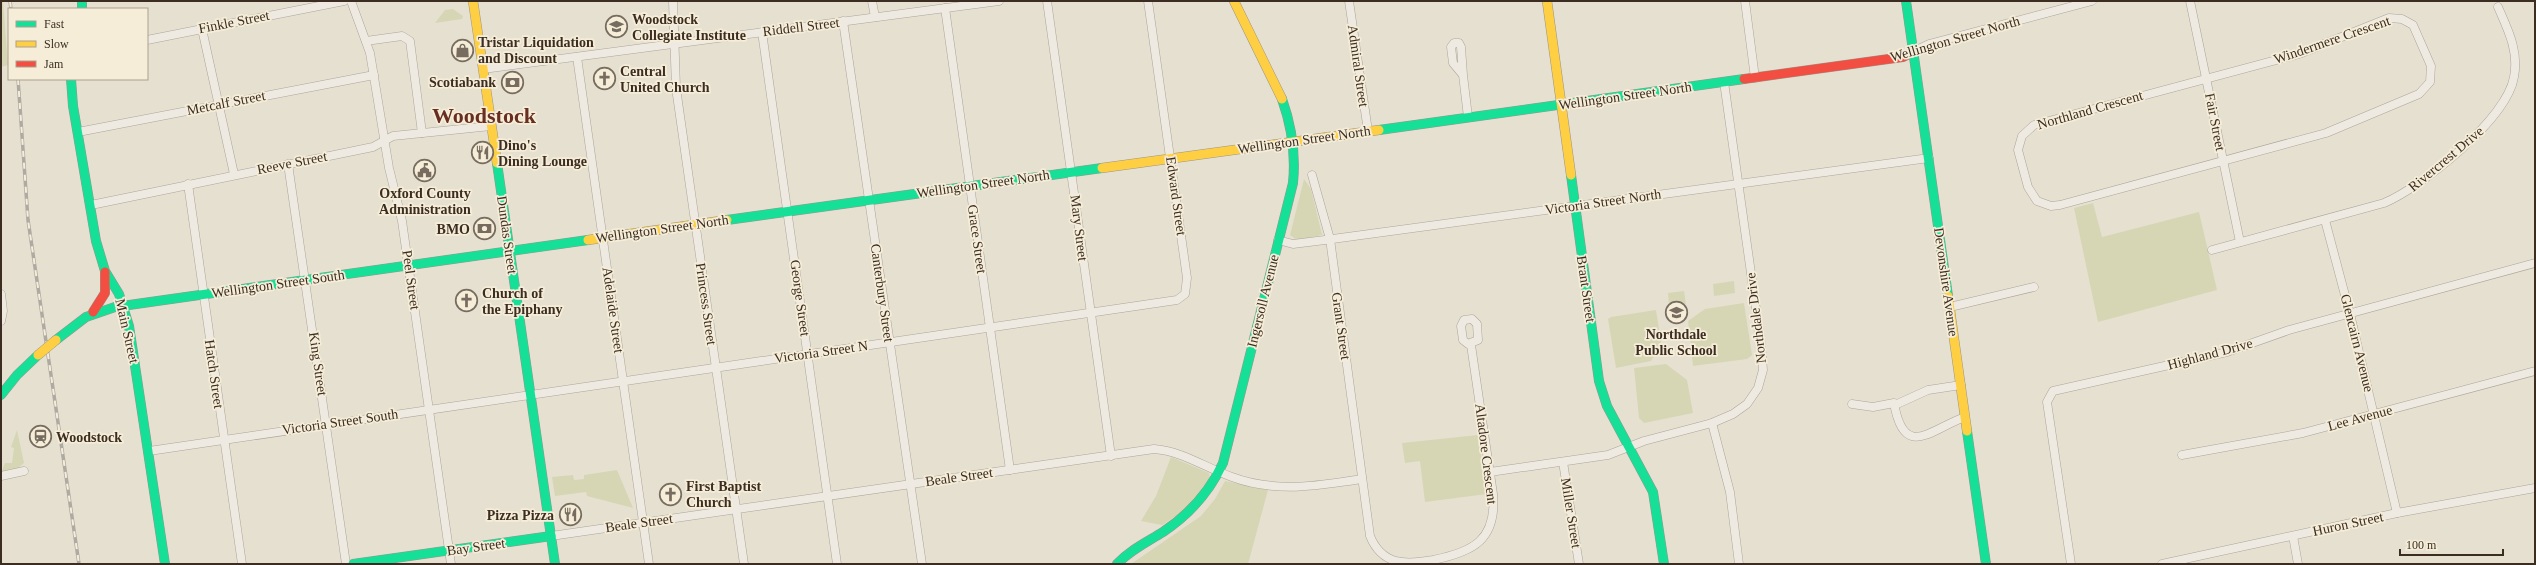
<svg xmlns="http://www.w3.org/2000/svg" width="2536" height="565" font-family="Georgia,serif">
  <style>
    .green { fill: #d6d6b4 }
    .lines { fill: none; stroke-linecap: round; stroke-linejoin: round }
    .street-casing { stroke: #aca599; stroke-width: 9 }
    .fast-casing { stroke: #9b948a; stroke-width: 10 }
    .slow-casing { stroke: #9b948a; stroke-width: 10 }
    .jam-casing { stroke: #9b948a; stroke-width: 10 }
    .street { stroke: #eeeae2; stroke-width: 8 }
    .fast { stroke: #16e098; stroke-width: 9 }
    .slow { stroke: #ffcf43; stroke-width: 9 }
    .jam { stroke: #f24e42; stroke-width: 9 }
    .rail-casing { stroke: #aeaaa2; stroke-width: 3.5 }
    .rail { stroke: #f6edd8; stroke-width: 2; stroke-dasharray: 6; stroke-linecap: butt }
    .slow-bridge-casing { stroke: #9b948a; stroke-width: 10; stroke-linecap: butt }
    .slow-bridge { stroke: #ffcf43; stroke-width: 9 }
    .labels { text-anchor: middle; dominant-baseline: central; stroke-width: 3.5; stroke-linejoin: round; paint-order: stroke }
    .poi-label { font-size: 14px; font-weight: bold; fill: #3b2d21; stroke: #f6edd8; text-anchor: start }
    .street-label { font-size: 14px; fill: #3b2d21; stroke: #f6edd8 }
    .town-label { font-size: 22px; font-weight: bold; fill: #672e21; stroke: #f6edd8 }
  </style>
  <rect width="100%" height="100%" fill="#e6e0d1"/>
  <g class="green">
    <path d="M 1,1 L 3,1 L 8,65 L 1,67 Z"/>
    <path d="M 453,9 L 463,16 L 462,19 L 435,23 L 445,10 Z"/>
    <path d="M 1304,179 L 1311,189 L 1322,235 L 1297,240 L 1290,235 Z"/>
    <path d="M 2093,203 L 2102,237 L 2199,212 L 2217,290 L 2098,322 L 2074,208 Z"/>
    <path d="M 1734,281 L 1735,293 L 1714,296 L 1713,284 Z"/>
    <path d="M 1684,291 L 1686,304 L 1669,306 L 1668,293 Z"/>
    <path d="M 1744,303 L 1752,355 L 1747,359 L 1693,366 L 1688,321 L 1705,309 Z"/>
    <path d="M 1656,310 L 1661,342 L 1651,361 L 1616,368 L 1608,319 L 1611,317 Z"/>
    <path d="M 1666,364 L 1687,380 L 1693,413 L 1644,423 L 1639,418 L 1634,368 Z"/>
    <path d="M 17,430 L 24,463 L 18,468 L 2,471 L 5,463 L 12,463 L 14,448 L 11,447 Z"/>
    <path d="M 1478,435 L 1487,494 L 1425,502 L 1420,461 L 1405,463 L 1402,443 Z"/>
    <path d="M 1171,457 L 1209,473 C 1216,491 1175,517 1162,525 L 1141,521 L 1156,496 Z"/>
    <path d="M 617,470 L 633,508 L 587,496 L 586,492 L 555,496 L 552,477 L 573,475 L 574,480 L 584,479 L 584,475 Z"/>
    <path d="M 1225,481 L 1268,490 L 1248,564 L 1131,564 L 1201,516 L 1215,499 Z"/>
  </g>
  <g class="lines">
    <defs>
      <g id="street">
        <path d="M 351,1 L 370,53 L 389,168 L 402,221 L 451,564"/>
        <path d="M 673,1 L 676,88 L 744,564"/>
        <path d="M 872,1 L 875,17"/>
        <path d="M 1047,1 L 1111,456"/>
        <path d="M 1349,1 L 1368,131"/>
        <path d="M 1745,1 L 1755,78"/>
        <path d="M 2190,1 L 2240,242"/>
        <path d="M 945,8 L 1010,470"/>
        <path d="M 2389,18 L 2402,19 L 2413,25 L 2431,66 L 2430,82 L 2419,94 L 2326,133 L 2060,205 L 2051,206 L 2037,201 L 2028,187 L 2018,150 L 2022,136 L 2034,125 L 2299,54 Z"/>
        <path d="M 843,21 L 922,564"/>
        <path d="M 202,29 L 234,174"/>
        <path d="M 762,32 L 837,564"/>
        <path d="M 147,40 L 344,1"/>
        <path d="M 366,41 L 402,36 L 410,41 L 422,133"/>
        <path d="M 1914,51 L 1929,44 L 2092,1"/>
        <path d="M 577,57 L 649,564"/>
        <path d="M 483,69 L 999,1"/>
        <path d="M 1463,75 L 1461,47 L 1459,43 L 1454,43 L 1451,47 L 1453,63 L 1463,75 L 1468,117"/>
        <path d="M 78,132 L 374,75"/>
        <path d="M 288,164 L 346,564"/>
        <path d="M 1312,175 L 1330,239 L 1370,536 C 1382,565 1404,565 1433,560 C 1473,552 1497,540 1493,494 L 1471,345"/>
        <path d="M 188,184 L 242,564"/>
        <path d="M 91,205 L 373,147 L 393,136 L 491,126"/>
        <path d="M 2325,220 L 2350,314 L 2397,513"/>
        <path d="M 1278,240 L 1293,244 L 1325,240 L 1929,158"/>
        <path d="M 2212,250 L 2384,203 C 2422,187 2507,119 2514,77 C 2519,51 2508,30 2498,7"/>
        <path d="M 1,294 L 3,311 L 1,321"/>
        <path d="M 1950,307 L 2034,287"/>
        <path d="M 1472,319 L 1477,324 L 1478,340 L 1468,344 L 1463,340 L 1461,326 L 1464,320 Z"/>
        <path d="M 1852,404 L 1873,407 L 1894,403 C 1904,461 1931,429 1965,417"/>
        <path d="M 1895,405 L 1928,390 L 1961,385"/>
        <path d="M 1712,423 L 1730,492 L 1739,564"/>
        <path d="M 149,451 L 1177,300 L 1185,294 L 1187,278 L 1148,1"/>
        <path d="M 2182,455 L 2303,433 L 2535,371"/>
        <path d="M 1563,462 L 1579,564"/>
        <path d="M 1490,472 L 1608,455 L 1644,441 L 1712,423 L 1733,414 L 1747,404 L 1758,388 L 1763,370 L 1761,344 L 1724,82"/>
        <path d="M 1,476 L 24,471"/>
        <path d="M 551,536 L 1154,449 C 1182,451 1206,468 1232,477 C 1275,493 1318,486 1362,479"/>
        <path d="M 2293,536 L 2298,564"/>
        <path d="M 2071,564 L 2047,402 L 2053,391 L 2227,352 L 2289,330 L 2535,263"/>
        <path d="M 2162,564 L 2397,513 L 2535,488"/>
      </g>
      <g id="fast">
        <path d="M 82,1 L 82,9"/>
        <path d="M 1906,1 L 1948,296"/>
        <path d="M 71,79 L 73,106 L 96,241 L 105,271 L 119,294 L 129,326 L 165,564"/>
        <path d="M 1379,130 L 1744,79"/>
        <path d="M 497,163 L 555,564"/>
        <path d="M 1571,175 L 1599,381 L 1607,406 L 1653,492 L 1664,564"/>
        <path d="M 727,220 L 1102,168"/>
        <path d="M 56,340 L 86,317 L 115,307 L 588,240"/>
        <path d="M 1,395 L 17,375 L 38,355"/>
        <path d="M 1967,431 L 1986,564"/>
        <path d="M 353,564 L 551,536"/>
        <path d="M 1117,564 C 1130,550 1147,542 1163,532 C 1190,514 1209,493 1223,463 L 1293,183 C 1296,153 1292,127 1282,99"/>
      </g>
      <g id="slow">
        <path d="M 473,1 L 497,163"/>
        <path d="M 1234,1 L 1282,99"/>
        <path d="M 1547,1 L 1571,175"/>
        <path d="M 1102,168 L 1379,130"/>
        <path d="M 588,240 L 727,220"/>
        <path d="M 1948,296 L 1967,431"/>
      </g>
      <g id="jam">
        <path d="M 1744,79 L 1903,57 L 1914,51"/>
        <path d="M 93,312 L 105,293 L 105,272"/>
      </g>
    </defs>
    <use href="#street" class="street-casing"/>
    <use href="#fast" class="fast-casing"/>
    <use href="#slow" class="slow-casing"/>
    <use href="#jam" class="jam-casing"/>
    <use href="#street" class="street"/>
    <use href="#fast" class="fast"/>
    <use href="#slow" class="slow"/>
    <use href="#jam" class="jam"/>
    <defs>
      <g id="rail">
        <path d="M 10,1 L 11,9"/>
        <path d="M 18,79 L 28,220 L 79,564"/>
      </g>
    </defs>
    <use href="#rail" class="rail-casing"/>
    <use href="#rail" class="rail"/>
    <defs>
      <path id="slow-bridge" d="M 38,355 L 56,340"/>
    </defs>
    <use href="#slow-bridge" class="slow-bridge-casing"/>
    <use href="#slow-bridge" class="slow-bridge"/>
  </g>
  <defs>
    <symbol id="school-ring" viewBox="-11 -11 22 22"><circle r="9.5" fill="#f6edd8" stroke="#776c5f" stroke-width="1.5"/><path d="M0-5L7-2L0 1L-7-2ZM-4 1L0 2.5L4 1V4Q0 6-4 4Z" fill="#776c5f"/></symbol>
    <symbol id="shop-ring" viewBox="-11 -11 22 22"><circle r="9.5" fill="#f6edd8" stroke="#776c5f" stroke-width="1.5"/><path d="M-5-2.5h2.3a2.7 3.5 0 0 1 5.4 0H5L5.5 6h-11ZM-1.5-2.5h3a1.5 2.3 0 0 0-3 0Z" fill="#776c5f"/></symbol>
    <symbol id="church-ring" viewBox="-11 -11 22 22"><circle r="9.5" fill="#f6edd8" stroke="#776c5f" stroke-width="1.5"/><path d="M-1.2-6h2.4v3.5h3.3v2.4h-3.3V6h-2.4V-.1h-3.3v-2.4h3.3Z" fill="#776c5f"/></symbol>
    <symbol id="bank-ring" viewBox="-11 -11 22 22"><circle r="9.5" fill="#f6edd8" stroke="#776c5f" stroke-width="1.5"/><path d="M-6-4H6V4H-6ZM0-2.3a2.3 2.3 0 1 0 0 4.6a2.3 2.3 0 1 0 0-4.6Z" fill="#776c5f"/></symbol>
    <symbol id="restaurant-ring" viewBox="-11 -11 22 22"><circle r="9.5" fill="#f6edd8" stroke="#776c5f" stroke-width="1.5"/><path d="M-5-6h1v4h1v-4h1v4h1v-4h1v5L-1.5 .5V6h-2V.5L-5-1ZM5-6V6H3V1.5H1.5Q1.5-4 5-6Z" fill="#776c5f"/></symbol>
    <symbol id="civic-ring" viewBox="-11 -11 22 22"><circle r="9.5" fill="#f6edd8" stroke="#776c5f" stroke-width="1.5"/><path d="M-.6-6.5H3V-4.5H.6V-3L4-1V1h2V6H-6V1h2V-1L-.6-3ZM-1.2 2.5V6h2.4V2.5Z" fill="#776c5f"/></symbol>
    <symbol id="station-ring" viewBox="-11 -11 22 22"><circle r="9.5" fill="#f6edd8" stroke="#776c5f" stroke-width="1.5"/><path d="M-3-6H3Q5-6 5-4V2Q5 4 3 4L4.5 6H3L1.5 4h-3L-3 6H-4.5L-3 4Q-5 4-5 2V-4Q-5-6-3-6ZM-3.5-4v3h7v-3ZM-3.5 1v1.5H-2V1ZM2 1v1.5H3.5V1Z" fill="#776c5f"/></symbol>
  </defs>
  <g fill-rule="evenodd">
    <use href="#school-ring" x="604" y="14" width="25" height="25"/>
    <use href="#shop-ring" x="450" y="38" width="25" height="25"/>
    <use href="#church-ring" x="592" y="66" width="25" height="25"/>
    <use href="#bank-ring" x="500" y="70" width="25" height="25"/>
    <use href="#restaurant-ring" x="470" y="140" width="25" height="25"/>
    <use href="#civic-ring" x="412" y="158" width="25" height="25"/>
    <use href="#bank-ring" x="472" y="216" width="25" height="25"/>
    <use href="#church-ring" x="454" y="288" width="25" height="25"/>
    <use href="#school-ring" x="1664" y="300" width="25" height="25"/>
    <use href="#station-ring" x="28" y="424" width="25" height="25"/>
    <use href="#church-ring" x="658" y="482" width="25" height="25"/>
    <use href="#restaurant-ring" x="558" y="502" width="25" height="25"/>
  </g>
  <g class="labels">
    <g class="poi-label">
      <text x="632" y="19">Woodstock<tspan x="632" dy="16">Collegiate Institute</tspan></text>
      <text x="478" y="42">Tristar Liquidation<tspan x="478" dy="16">and Discount</tspan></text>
      <text x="620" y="71">Central<tspan x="620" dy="16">United Church</tspan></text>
      <text x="496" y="82" text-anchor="end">Scotiabank</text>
      <text x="498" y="145">Dino's<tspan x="498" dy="16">Dining Lounge</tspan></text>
      <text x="425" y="193" text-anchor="middle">Oxford County<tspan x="425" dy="16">Administration</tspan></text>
      <text x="470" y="229" text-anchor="end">BMO</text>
      <text x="482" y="293">Church of<tspan x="482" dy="16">the Epiphany</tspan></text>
      <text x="1676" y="334" text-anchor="middle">Northdale<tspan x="1676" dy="16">Public School</tspan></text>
      <text x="56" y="437">Woodstock</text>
      <text x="686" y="486">First Baptist<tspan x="686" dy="16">Church</tspan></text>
      <text x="554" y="515" text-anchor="end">Pizza Pizza</text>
    </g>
    <g class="street-label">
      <text transform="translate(234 22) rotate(-11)">Finkle Street</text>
      <text transform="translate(801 27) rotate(-7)">Riddell Street</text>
      <text transform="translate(1955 39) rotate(-16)">Wellington Street North</text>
      <text transform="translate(2332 40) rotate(-19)">Windermere Crescent</text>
      <text transform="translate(1358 66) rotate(82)">Admiral Street</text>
      <text transform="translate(1625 96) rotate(-8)">Wellington Street North</text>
      <text transform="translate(226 103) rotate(-11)">Metcalf Street</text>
      <text transform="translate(2090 110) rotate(-16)">Northland Crescent</text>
      <text transform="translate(2215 122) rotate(79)">Fair Street</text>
      <text transform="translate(1304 140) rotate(-8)">Wellington Street North</text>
      <text transform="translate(2446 159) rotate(-40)">Rivercrest Drive</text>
      <text transform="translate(292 163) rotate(-11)">Reeve Street</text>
      <text transform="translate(983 184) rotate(-8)">Wellington Street North</text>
      <text transform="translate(1176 196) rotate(82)">Edward Street</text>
      <text transform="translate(1603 202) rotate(-8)">Victoria Street North</text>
      <text transform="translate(1079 228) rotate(83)">Mary Street</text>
      <text transform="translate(662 229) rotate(-8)">Wellington Street North</text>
      <text transform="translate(507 235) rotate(82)">Dundas Street</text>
      <text transform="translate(977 239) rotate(82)">Grace Street</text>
      <text transform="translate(411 280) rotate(82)">Peel Street</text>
      <text transform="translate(1946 282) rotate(82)">Devonshire Avenue</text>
      <text transform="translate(278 284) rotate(-8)">Wellington Street South</text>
      <text transform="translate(1586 289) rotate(82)">Brant Street</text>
      <text transform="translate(882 293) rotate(82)">Canterbury Street</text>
      <text transform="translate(800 298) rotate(82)">George Street</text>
      <text transform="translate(1263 301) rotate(-76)">Ingersoll Avenue</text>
      <text transform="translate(706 304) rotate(82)">Princess Street</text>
      <text transform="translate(613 310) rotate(82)">Adelaide Street</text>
      <text transform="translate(1756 318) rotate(-97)">Northdale Drive</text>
      <text transform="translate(1341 326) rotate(82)">Grant Street</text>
      <text transform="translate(127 331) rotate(77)">Main Street</text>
      <text transform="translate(2357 343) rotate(76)">Glencairn Avenue</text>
      <text transform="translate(821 352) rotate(-8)">Victoria Street N</text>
      <text transform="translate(2210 354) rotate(-15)">Highland Drive</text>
      <text transform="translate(318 364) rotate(82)">King Street</text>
      <text transform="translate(214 374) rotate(82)">Hatch Street</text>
      <text transform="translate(2360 418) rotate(-15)">Lee Avenue</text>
      <text transform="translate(340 422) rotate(-8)">Victoria Street South</text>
      <text transform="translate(1486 454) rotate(83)">Altadore Crescent</text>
      <text transform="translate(959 477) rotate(-8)">Beale Street</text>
      <text transform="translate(1571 513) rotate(81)">Miller Street</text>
      <text transform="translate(639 523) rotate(-8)">Beale Street</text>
      <text transform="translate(2348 524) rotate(-12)">Huron Street</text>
      <text transform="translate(476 547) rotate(-8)">Bay Street</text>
    </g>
    <g class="town-label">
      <text x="484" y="115">Woodstock</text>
    </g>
  </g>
  <rect width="2536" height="565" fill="none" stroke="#3b2d21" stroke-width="4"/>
  <rect x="8" y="8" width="140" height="72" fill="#f6edd8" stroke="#aba08f"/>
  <rect x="16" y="21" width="20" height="6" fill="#16e098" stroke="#aba08f"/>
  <text x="44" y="28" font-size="12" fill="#3b2d21">Fast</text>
  <rect x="16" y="41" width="20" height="6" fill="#ffcf43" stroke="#aba08f"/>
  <text x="44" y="48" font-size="12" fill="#3b2d21">Slow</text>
  <rect x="16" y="61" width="20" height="6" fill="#f24e42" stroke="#aba08f"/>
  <text x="44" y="68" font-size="12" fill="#3b2d21">Jam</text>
  <path d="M2400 549v6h103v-6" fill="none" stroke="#3b2d21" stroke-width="2"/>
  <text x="2406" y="549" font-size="12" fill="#3b2d21" stroke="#f6edd8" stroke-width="3" paint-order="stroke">100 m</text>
</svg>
